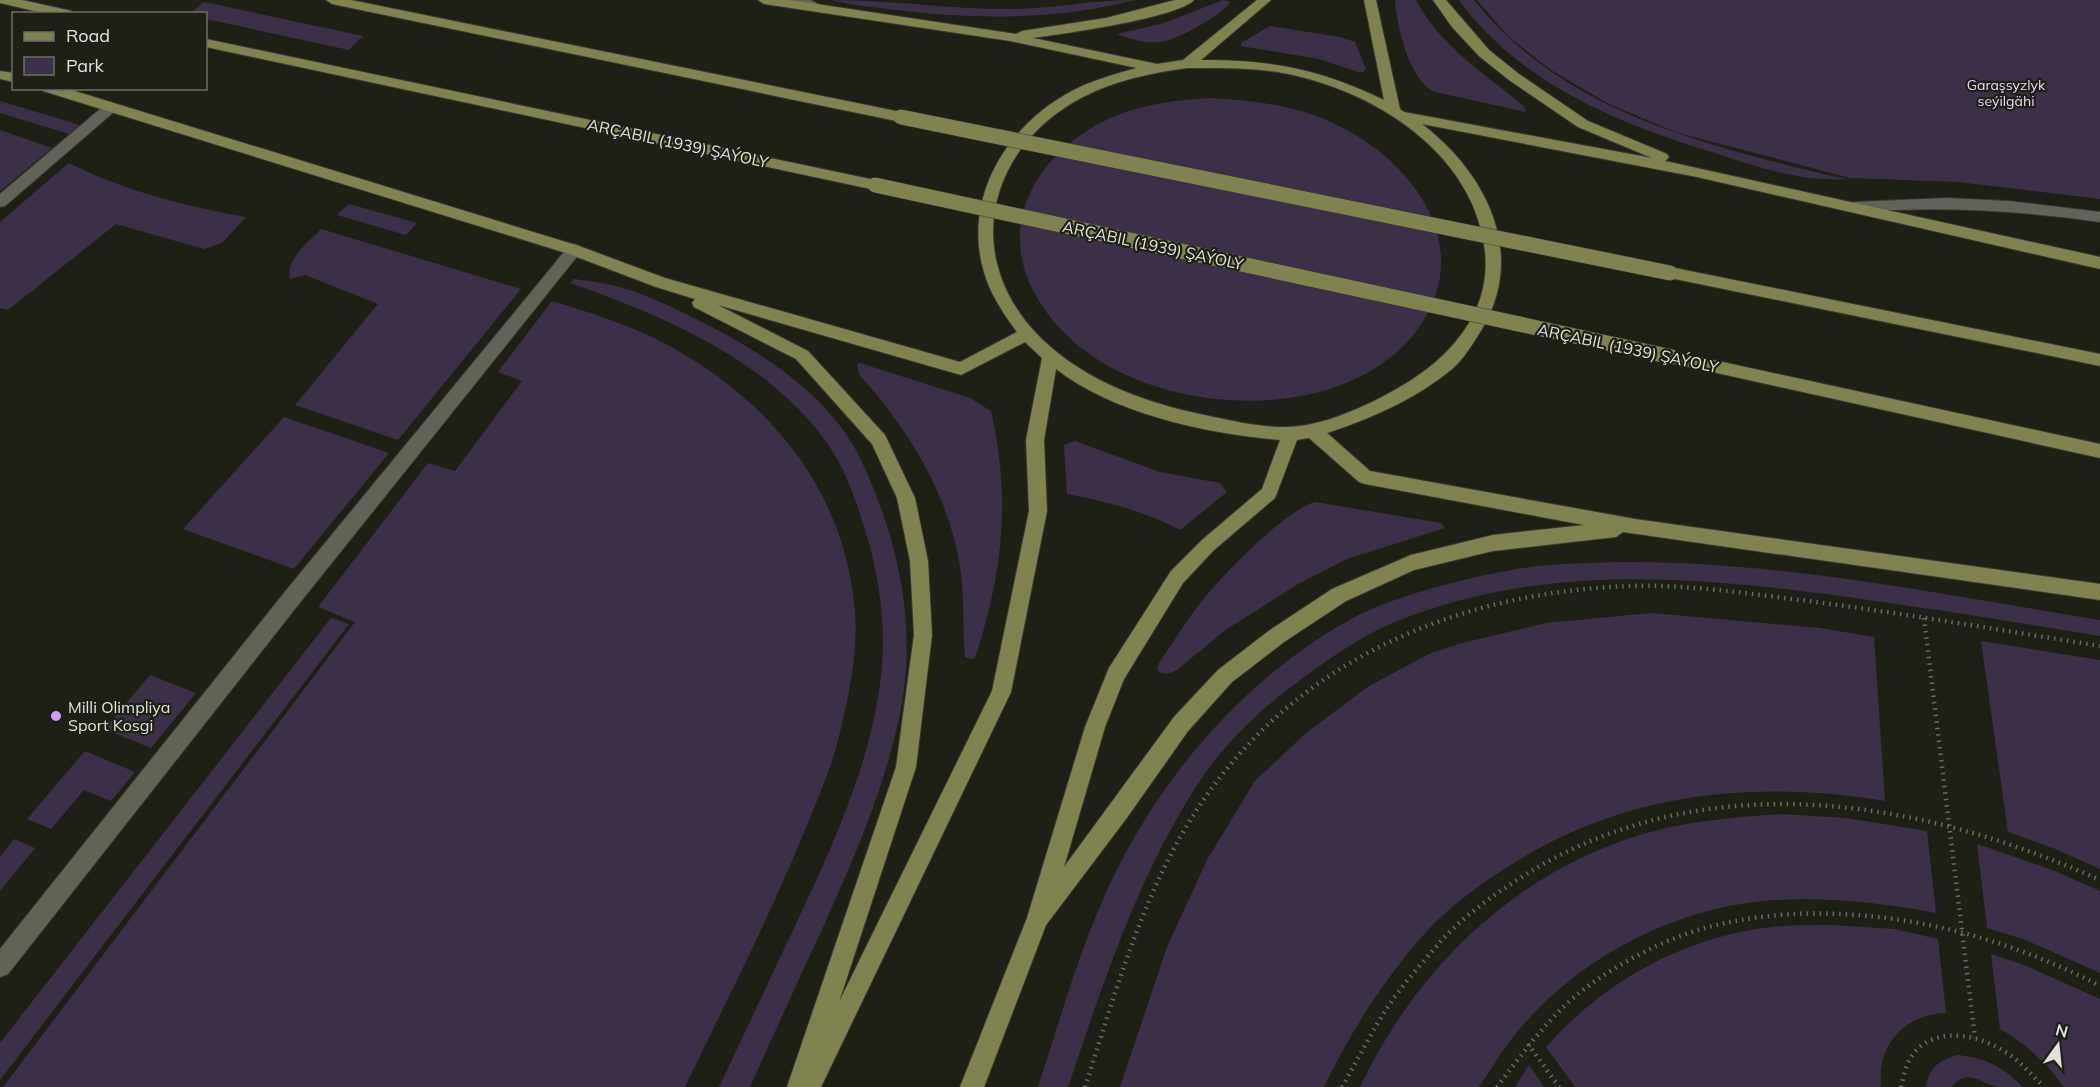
<svg xmlns="http://www.w3.org/2000/svg" width="2100" height="1087" font-family="Mulish,sans-serif">
  <style>
    .green { fill: #3b3047 }
    .lines { fill: none; stroke-linecap: round; stroke-linejoin: round }
    .minor-casing { stroke: #383932; stroke-width: 2 }
    .major-casing { stroke: #383932; stroke-width: 2 }
    .path { stroke: #696a61; stroke-width: 4.5; stroke-dasharray: 1.5 5; stroke-linecap: butt }
    .minor { fill: #626356; fill-rule: evenodd }
    .major { fill: #80824f; fill-rule: evenodd }
    .major-bridge-casing { stroke: #383932; stroke-width: 16; stroke-linecap: butt }
    .major-bridge { stroke: #80824f; stroke-width: 15 }
    .poi-dot { fill: #d09dff; stroke: #1f2015; stroke-width: 2 }
    .labels { text-anchor: middle; dominant-baseline: central; stroke-width: 4.5; stroke-linejoin: round; paint-order: stroke }
    .far-park-label { font-size: 14px; fill: #ead5ff; stroke: #1f2015 }
    .street-label { font-size: 16px; fill: #e0e1da; stroke: #1f2015 }
    .poi-label { font-size: 16px; fill: #e0e1da; stroke: #1f2015; text-anchor: start }
  </style>
  <rect width="100%" height="100%" fill="#1f2015"/>
  <g class="green">
    <path d="M 832,0 C 894,0 954,10 1016,9 C 1056,8 1095,0 1135,0 C 1058,20 975,20 896,10 C 875,7 853,6 832,0 Z"/>
    <path d="M 1223,0 L 1230,2 C 1224,14 1177,40 1162,42 C 1151,44 1127,39 1117,34 L 1164,23 Z"/>
    <path d="M 1395,0 L 1416,0 C 1440,46 1485,74 1524,106 L 1526,112 L 1435,92 C 1409,81 1397,26 1395,0 Z"/>
    <path d="M 1459,0 L 1474,0 C 1547,92 1654,130 1763,159 C 1791,166 1819,174 1847,179 C 1803,182 1760,168 1718,154 C 1620,124 1521,85 1459,0 Z"/>
    <path d="M 1477,0 L 2100,0 L 2100,199 L 1958,182 L 1850,178 L 1675,132 L 1607,103 L 1551,70 L 1508,36 Z"/>
    <path d="M 204,2 L 363,36 L 349,50 L 206,19 L 206,14 L 191,13 Z"/>
    <path d="M 1270,26 L 1340,37 L 1355,42 L 1366,69 L 1364,72 L 1358,72 L 1319,59 L 1241,46 L 1241,43 Z"/>
    <path d="M 1210,98 C 1252,100 1294,105 1333,123 C 1415,161 1480,250 1414,334 C 1385,371 1335,392 1289,398 C 1201,410 1089,382 1039,301 C 990,222 1042,145 1120,114 C 1149,103 1179,100 1210,98 Z"/>
    <path d="M 0,101 L 80,125 L 69,134 L 0,113 Z"/>
    <path d="M 0,130 L 52,148 L 0,191 Z"/>
    <path d="M 69,163 C 125,191 184,206 246,217 L 222,243 L 204,249 L 116,224 L 8,310 L 0,308 L 0,222 Z"/>
    <path d="M 349,204 L 417,223 L 406,235 L 337,215 Z"/>
    <path d="M 321,229 L 521,289 L 398,440 L 295,405 L 378,304 L 305,275 L 290,279 C 286,258 308,243 321,229 Z"/>
    <path d="M 574,279 C 589,281 604,283 619,287 C 645,294 670,306 694,318 C 754,348 816,385 852,443 C 868,471 879,502 889,532 C 904,582 911,637 904,689 C 892,774 855,856 820,934 C 796,985 773,1036 750,1087 L 719,1087 C 745,1033 770,978 796,924 C 831,849 869,768 880,684 C 887,635 881,584 867,536 C 858,507 848,475 831,449 C 774,362 664,316 570,283 Z"/>
    <path d="M 552,301 C 590,313 631,325 666,344 C 771,401 845,490 855,612 C 858,650 850,691 841,728 C 834,761 820,794 807,825 C 771,914 727,1000 685,1087 L 3,1087 L 355,622 L 318,607 L 428,463 L 455,471 L 522,381 L 498,372 Z"/>
    <path d="M 860,363 L 970,398 L 991,411 C 1011,499 1003,572 975,658 L 970,659 L 965,657 C 962,625 965,592 959,561 C 946,489 907,428 859,374 L 857,364 Z"/>
    <path d="M 284,417 L 389,453 L 294,569 L 183,529 Z"/>
    <path d="M 1075,441 L 1160,472 L 1220,483 L 1227,492 L 1180,530 C 1143,511 1109,502 1067,494 L 1064,445 Z"/>
    <path d="M 1315,502 L 1441,523 L 1445,528 L 1347,559 L 1298,584 L 1224,631 L 1177,670 C 1169,674 1164,676 1157,670 L 1159,663 C 1172,644 1184,624 1198,606 C 1219,578 1284,511 1315,502 Z"/>
    <path d="M 1628,562 C 1787,562 1944,595 2100,620 L 2100,636 C 2014,622 1928,608 1841,596 C 1690,576 1540,563 1395,622 C 1365,634 1338,653 1311,672 C 1278,696 1245,723 1219,755 C 1202,775 1189,798 1176,820 C 1128,905 1099,996 1068,1087 L 1038,1087 C 1060,1020 1079,950 1109,886 C 1161,775 1244,679 1351,619 C 1390,597 1466,578 1511,570 C 1549,563 1589,563 1628,562 Z"/>
    <path d="M 1651,613 L 1820,628 L 1874,637 L 1885,801 C 1750,779 1619,793 1503,870 C 1476,887 1448,908 1426,932 C 1384,979 1351,1031 1324,1087 L 1120,1087 L 1167,947 L 1208,858 L 1255,781 L 1306,733 L 1369,686 L 1431,653 L 1462,643 L 1546,623 Z"/>
    <path d="M 331,618 L 349,624 L 0,1080 L 0,1043 Z"/>
    <path d="M 1981,641 L 2100,660 L 2100,869 L 2053,848 L 2008,832 Z"/>
    <path d="M 150,675 L 196,693 L 151,748 L 104,729 Z"/>
    <path d="M 85,751 L 135,772 L 111,801 L 84,790 L 51,829 L 27,819 Z"/>
    <path d="M 1780,814 L 1846,818 L 1927,831 L 1936,913 C 1878,902 1821,896 1763,901 C 1665,910 1565,966 1507,1045 C 1497,1058 1489,1073 1479,1087 L 1360,1087 C 1418,964 1524,864 1658,830 C 1698,820 1739,817 1780,814 Z"/>
    <path d="M 14,839 L 35,848 L 0,891 L 0,857 Z"/>
    <path d="M 1977,844 L 2055,871 L 2100,891 L 2100,973 L 2026,940 L 1987,928 Z"/>
    <path d="M 1832,925 L 1894,929 L 1938,939 L 1946,1013 C 1904,1014 1877,1045 1881,1087 L 1575,1087 L 1546,1047 C 1605,981 1683,937 1772,927 C 1791,925 1812,925 1832,925 Z"/>
    <path d="M 1991,954 L 2024,965 L 2100,999 L 2100,1087 L 2064,1087 C 2047,1063 2026,1044 2000,1029 Z"/>
    <path d="M 1957,1055 C 1986,1058 2002,1066 2023,1087 C 2015,1087 2007,1087 1999,1087 C 1982,1085 1968,1066 1952,1087 L 1926,1087 C 1929,1067 1939,1061 1957,1055 Z"/>
    <path d="M 1529,1065 L 1544,1087 L 1515,1087 Z"/>
  </g>
  <g class="lines">
    <defs>
      <g id="minor">
        <path d="M 791,0 L 810,0 L 827,8 L 821,12 L 792,3 Z"/>
        <path d="M 111,102 L 118,107 L 116,110 L 5,206 L 0,207 L 0,194 L 106,104 Z"/>
        <path d="M 1947,198 L 2008,201 L 2100,212 L 2100,222 C 2018,210 1938,206 1855,212 L 1848,207 L 1855,202 Z"/>
        <path d="M 574,244 L 579,246 L 582,250 L 579,254 L 298,605 L 8,974 L 0,977 L 0,949 L 284,593 L 569,246 Z"/>
      </g>
      <g id="major">
        <path d="M 0,0 L 22,0 L 72,11 L 73,14 L 47,14 L 0,3 Z"/>
        <path d="M 326,0 L 351,0 L 901,112 L 908,117 L 901,122 L 332,4 Z"/>
        <path d="M 758,0 L 790,0 L 1016,34 L 1022,31 L 1106,18 L 1175,0 L 1194,0 C 1177,18 1062,34 1033,38 L 1157,64 L 1183,60 L 1257,0 L 1271,0 L 1201,60 C 1272,60 1320,69 1384,100 L 1364,0 L 1376,0 L 1400,109 L 1404,112 L 1652,158 L 1578,127 L 1509,80 L 1479,56 L 1452,27 L 1433,0 L 1446,0 L 1489,50 L 1519,74 L 1588,121 L 1667,154 L 1669,157 L 1665,161 L 2100,257 L 2100,269 L 1697,177 L 1422,124 C 1486,173 1527,253 1482,329 C 1473,343 1464,359 1452,369 C 1416,399 1370,419 1327,433 L 1370,471 L 1635,519 L 2100,584 L 2100,600 L 1623,532 L 1616,537 L 1493,551 L 1414,570 L 1346,601 L 1284,642 L 1232,682 L 1188,731 L 1126,819 L 1046,925 L 984,1087 L 960,1087 L 1027,918 L 1085,727 L 1109,668 L 1171,571 L 1202,540 L 1262,489 L 1280,440 C 1208,434 1114,414 1056,369 L 1044,440 L 1047,511 L 1011,692 L 821,1087 L 787,1087 L 896,767 L 914,635 L 910,561 L 897,498 L 872,444 L 796,359 L 694,307 L 692,303 L 695,299 L 656,287 L 569,254 L 43,91 L 41,88 L 65,88 L 579,246 L 665,278 L 960,362 L 1017,332 C 1004,314 990,294 984,272 C 962,198 1007,125 1072,91 C 1093,80 1115,74 1137,68 L 1010,41 L 764,4 ZM 1187,68 C 1225,68 1264,67 1301,77 C 1386,98 1475,159 1485,251 C 1491,307 1457,350 1413,379 C 1380,400 1328,426 1288,427 C 1258,428 1225,419 1195,413 C 1137,400 1077,377 1035,332 C 961,252 990,145 1083,97 C 1116,80 1151,73 1187,68 ZM 718,305 L 961,375 L 1025,342 L 1042,358 L 1026,440 L 1029,511 L 992,691 L 839,1002 L 916,767 L 932,635 L 928,561 L 915,498 L 885,435 L 808,351 ZM 1309,438 L 1359,482 L 1365,484 L 1584,525 L 1493,535 L 1411,555 L 1332,589 L 1270,630 L 1218,670 L 1174,717 L 1064,867 L 1105,727 L 1124,679 L 1183,583 L 1214,550 L 1275,498 L 1297,440 Z"/>
        <path d="M 206,39 L 875,180 L 882,185 L 875,190 L 206,47 Z"/>
        <path d="M 0,71 L 14,73 L 14,82 L 0,79 Z"/>
        <path d="M 1670,267 L 2100,354 L 2100,366 L 1665,277 L 1662,273 L 1665,269 Z"/>
        <path d="M 1672,351 L 2100,444 L 2100,458 L 1672,363 L 1666,361 L 1664,357 L 1666,353 Z"/>
      </g>
    </defs>
    <use href="#minor" class="minor-casing"/>
    <use href="#major" class="major-casing"/>
    <g class="path">
      <path d="M 1924,618 L 1975,1038"/>
      <path d="M 1528,1044 L 1559,1087"/>
      <path d="M 1085,1087 C 1116,991 1144,887 1202,802 C 1300,658 1458,593 1628,586 C 1685,584 1743,593 1801,600 C 1901,613 2000,630 2100,646"/>
      <path d="M 1342,1087 C 1357,1061 1371,1033 1387,1008 C 1402,985 1423,962 1441,941 C 1467,912 1505,887 1538,867 C 1716,765 1921,800 2100,880"/>
      <path d="M 1497,1087 C 1525,1050 1553,1011 1591,984 C 1625,960 1665,939 1705,928 C 1832,893 1985,925 2100,986"/>
      <path d="M 1901,1087 C 1904,1075 1906,1062 1914,1053 C 1937,1025 1980,1035 2007,1053 C 2021,1062 2032,1075 2044,1087"/>
    </g>
    <use href="#minor" class="minor"/>
    <use href="#major" class="major"/>
    <defs>
      <g id="major-bridge">
        <path d="M 901,117 L 1670,273"/>
        <path d="M 875,185 L 1672,357"/>
      </g>
    </defs>
    <use href="#major-bridge" class="major-bridge-casing"/>
    <use href="#major-bridge" class="major-bridge"/>
  </g>
  <circle class="poi-dot" cx="56" cy="716" r="6"/>
  <g class="labels">
    <g class="far-park-label">
      <text x="2006" y="85">Garaşsyzlyk<tspan x="2006" dy="16">seýilgähi</tspan></text>
    </g>
    <g class="street-label">
      <text transform="translate(678 143) rotate(12)">ARÇABIL (1939) ŞAÝOLY</text>
      <text transform="translate(1153 245) rotate(12)">ARÇABIL (1939) ŞAÝOLY</text>
      <text transform="translate(1628 348) rotate(12)">ARÇABIL (1939) ŞAÝOLY</text>
    </g>
    <g class="poi-label">
      <text x="68" y="707">Milli Olimpliya<tspan x="68" dy="18">Sport Kosgi</tspan></text>
    </g>
  </g>
  <rect x="12" y="12" width="195" height="78" fill="#1f2015" stroke="#6c6d64" stroke-width="1.5"/>
  <rect x="24" y="32" width="30" height="9" fill="#80824f" stroke="#6c6d64" stroke-width="1.5"/>
  <text x="66" y="42" font-size="18" fill="#e0e1da">Road</text>
  <rect x="24" y="57" width="30" height="18" fill="#3b3047" stroke="#6c6d64" stroke-width="1.5"/>
  <text x="66" y="72" font-size="18" fill="#e0e1da">Park</text>
  <g transform="translate(2058 1045) rotate(15)" stroke="#1f2015" stroke-width="4.5" paint-order="stroke">
  <path d="M0-4.5L10 22L0 15L-10 22Z" fill="#e0e1da"/>
  <text y="-9" font-size="16" font-weight="bold" text-anchor="middle" fill="#e0e1da">N</text>
  </g>
</svg>
